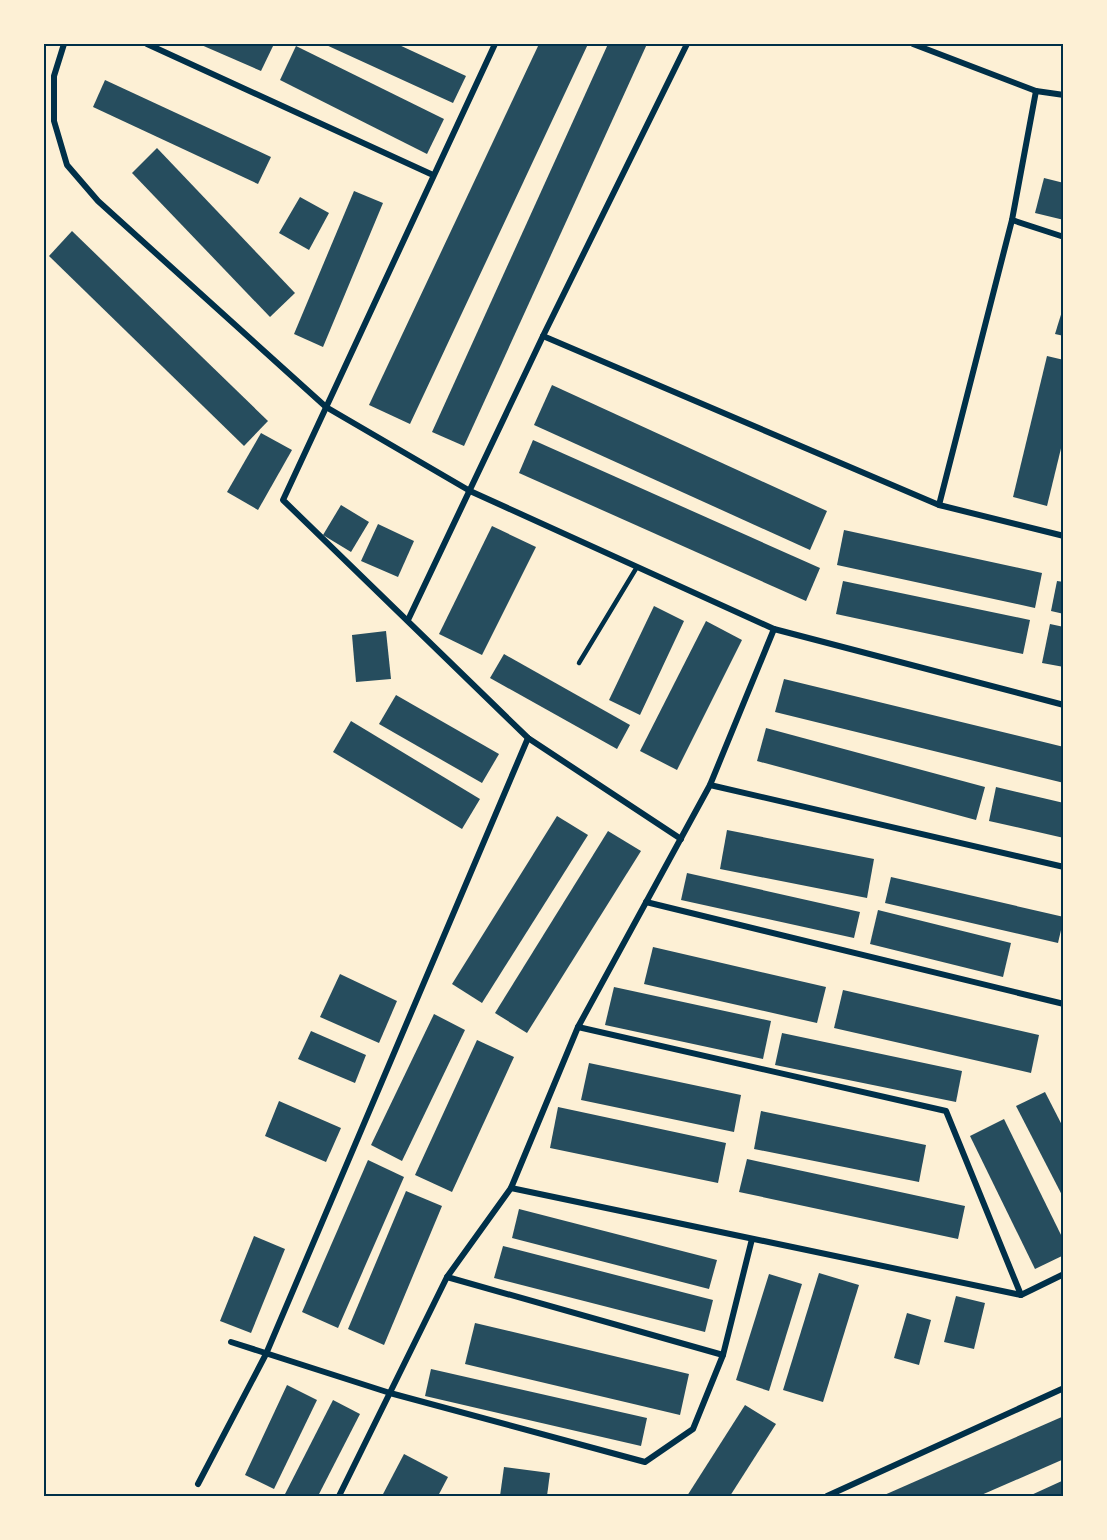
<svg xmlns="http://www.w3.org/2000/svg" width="1107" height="1540" font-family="'Asap Condensed',sans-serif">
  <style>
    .building { fill: #264d5e }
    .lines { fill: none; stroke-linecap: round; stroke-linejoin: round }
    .service { stroke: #003049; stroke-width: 4.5 }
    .minor { stroke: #003049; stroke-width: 6 }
    .neatline { fill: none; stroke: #003049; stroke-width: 2 }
  </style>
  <rect width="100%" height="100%" fill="#fdf0d5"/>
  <g class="building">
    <path d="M 199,44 L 274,44 L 261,71 Z"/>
    <path d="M 324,44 L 397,44 L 466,76 L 453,103 Z"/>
    <path d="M 539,44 L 588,44 L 410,424 L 369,405 Z"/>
    <path d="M 608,44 L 647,44 L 464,446 L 432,432 Z"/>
    <path d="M 296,46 L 444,119 L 427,154 L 280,80 Z"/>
    <path d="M 105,80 L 271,157 L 258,184 L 93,107 Z"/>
    <path d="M 157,148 L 295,293 L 270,317 L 132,173 Z"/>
    <path d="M 1044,178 L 1064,183 L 1064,220 L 1035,213 Z"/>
    <path d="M 354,191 L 383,203 L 323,347 L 294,334 Z"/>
    <path d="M 300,197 L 329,213 L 309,250 L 279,233 Z"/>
    <path d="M 72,231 L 268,421 L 244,446 L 49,256 Z"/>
    <path d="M 1063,308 L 1064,308 L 1064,336 L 1055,334 Z"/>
    <path d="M 1047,356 L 1064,360 L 1064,436 L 1047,506 L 1013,497 Z"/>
    <path d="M 552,385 L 827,511 L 810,550 L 534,425 Z"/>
    <path d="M 261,433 L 292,450 L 258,510 L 227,492 Z"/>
    <path d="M 533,440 L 820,568 L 806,601 L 519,473 Z"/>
    <path d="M 341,505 L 369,522 L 351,552 L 323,535 Z"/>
    <path d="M 378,524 L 414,541 L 398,577 L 361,561 Z"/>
    <path d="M 492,526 L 536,547 L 482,655 L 439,634 Z"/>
    <path d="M 844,530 L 1042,573 L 1035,608 L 837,565 Z"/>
    <path d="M 843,581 L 1030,620 L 1023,654 L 836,614 Z"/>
    <path d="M 1057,581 L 1064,582 L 1064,614 L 1051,611 Z"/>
    <path d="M 654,606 L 684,621 L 640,715 L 609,700 Z"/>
    <path d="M 706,621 L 742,640 L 677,770 L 640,751 Z"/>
    <path d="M 1050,624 L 1064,627 L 1064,667 L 1042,663 Z"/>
    <path d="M 386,631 L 391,679 L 356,682 L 352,635 Z"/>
    <path d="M 504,654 L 630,725 L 617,749 L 490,678 Z"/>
    <path d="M 784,679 L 1064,747 L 1064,783 L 775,712 Z"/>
    <path d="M 396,695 L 499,754 L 482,783 L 379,724 Z"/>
    <path d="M 351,721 L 480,799 L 462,829 L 333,752 Z"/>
    <path d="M 766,728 L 985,787 L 976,820 L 757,761 Z"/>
    <path d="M 996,787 L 1064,803 L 1064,838 L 989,821 Z"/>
    <path d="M 557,816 L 588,835 L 482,1003 L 452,984 Z"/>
    <path d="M 727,830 L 874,859 L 867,898 L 720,869 Z"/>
    <path d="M 608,831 L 641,851 L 527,1033 L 495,1013 Z"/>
    <path d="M 687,873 L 860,912 L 854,938 L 681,900 Z"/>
    <path d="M 891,877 L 1064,917 L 1058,943 L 885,903 Z"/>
    <path d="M 878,910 L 1011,943 L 1003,977 L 870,944 Z"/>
    <path d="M 653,947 L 826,987 L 817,1023 L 644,984 Z"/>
    <path d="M 340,974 L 397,1001 L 379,1043 L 320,1017 Z"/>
    <path d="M 614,987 L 771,1021 L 763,1059 L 605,1025 Z"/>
    <path d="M 843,990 L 1039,1035 L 1031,1073 L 834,1028 Z"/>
    <path d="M 434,1014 L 465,1030 L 402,1161 L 371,1145 Z"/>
    <path d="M 311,1031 L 366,1055 L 355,1083 L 298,1059 Z"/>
    <path d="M 782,1033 L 962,1071 L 956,1102 L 775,1065 Z"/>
    <path d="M 477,1040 L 514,1057 L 452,1192 L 415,1175 Z"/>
    <path d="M 589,1063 L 741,1095 L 734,1132 L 581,1100 Z"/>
    <path d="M 1045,1092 L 1064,1129 L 1064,1199 L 1016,1106 Z"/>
    <path d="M 279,1101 L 341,1128 L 326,1162 L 265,1136 Z"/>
    <path d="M 558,1107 L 726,1143 L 718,1183 L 550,1148 Z"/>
    <path d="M 761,1111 L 926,1145 L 919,1182 L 754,1149 Z"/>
    <path d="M 1004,1119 L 1064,1241 L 1064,1255 L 1035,1269 L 970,1136 Z"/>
    <path d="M 747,1159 L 965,1206 L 958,1239 L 739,1192 Z"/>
    <path d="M 368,1160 L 404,1177 L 338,1328 L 302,1312 Z"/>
    <path d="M 406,1191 L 442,1206 L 384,1345 L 348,1329 Z"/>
    <path d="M 519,1209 L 717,1260 L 709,1289 L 512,1238 Z"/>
    <path d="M 254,1236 L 285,1249 L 251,1333 L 220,1321 Z"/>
    <path d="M 503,1246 L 713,1300 L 705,1332 L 494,1278 Z"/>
    <path d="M 819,1273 L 859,1285 L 823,1402 L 783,1390 Z"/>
    <path d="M 769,1274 L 802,1284 L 769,1391 L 736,1380 Z"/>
    <path d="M 956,1296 L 985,1303 L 974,1349 L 944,1342 Z"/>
    <path d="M 907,1313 L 931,1320 L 919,1365 L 894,1358 Z"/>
    <path d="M 475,1323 L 689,1374 L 680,1415 L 465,1364 Z"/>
    <path d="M 431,1369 L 647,1418 L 641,1446 L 425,1396 Z"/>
    <path d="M 287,1385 L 317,1400 L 274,1489 L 245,1475 Z"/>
    <path d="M 333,1400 L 360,1414 L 318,1496 L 284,1496 Z"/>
    <path d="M 745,1405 L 776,1424 L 730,1496 L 687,1496 Z"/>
    <path d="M 1064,1416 L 1064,1459 L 979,1496 L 882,1496 Z"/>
    <path d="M 404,1454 L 448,1477 L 438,1496 L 382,1496 Z"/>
    <path d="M 504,1467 L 550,1473 L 547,1496 L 500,1496 Z"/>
    <path d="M 1064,1480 L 1064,1496 L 1029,1496 Z"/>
  </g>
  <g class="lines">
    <path class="service" d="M 579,663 L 637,567"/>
    <g class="minor">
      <path d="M 64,44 L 54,76 L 54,121 L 67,165 L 98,201 L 326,407 L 470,491 L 774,629 L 1064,705"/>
      <path d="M 147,44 L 433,175"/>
      <path d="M 495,44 L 283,500 L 528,738 L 681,839"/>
      <path d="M 913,44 L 1036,91 L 1064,95"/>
      <path d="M 1012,220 L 1064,237"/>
      <path d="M 543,336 L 939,505 L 1064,536"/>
      <path d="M 939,505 L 1012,220 L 1036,91"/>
      <path d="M 408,620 L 543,336 L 687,44"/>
      <path d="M 710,785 L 1064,867"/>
      <path d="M 646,902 L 1064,1004"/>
      <path d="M 578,1027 L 946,1111 L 1021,1295"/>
      <path d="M 511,1188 L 1021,1295 L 1064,1274"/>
      <path d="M 447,1277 L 723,1355"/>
      <path d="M 231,1342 L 390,1393 L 645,1462 L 693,1429 L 723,1355 L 752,1239"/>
      <path d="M 198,1484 L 266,1354 L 528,738"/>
      <path d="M 339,1496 L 447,1277 L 511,1188 L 578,1027 L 710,785 L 774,629"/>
      <path d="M 827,1496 L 1064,1388"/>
    </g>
  </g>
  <rect width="1107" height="1540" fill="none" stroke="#fdf0d5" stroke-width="90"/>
  <rect x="45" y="45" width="1017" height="1450" class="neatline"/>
</svg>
